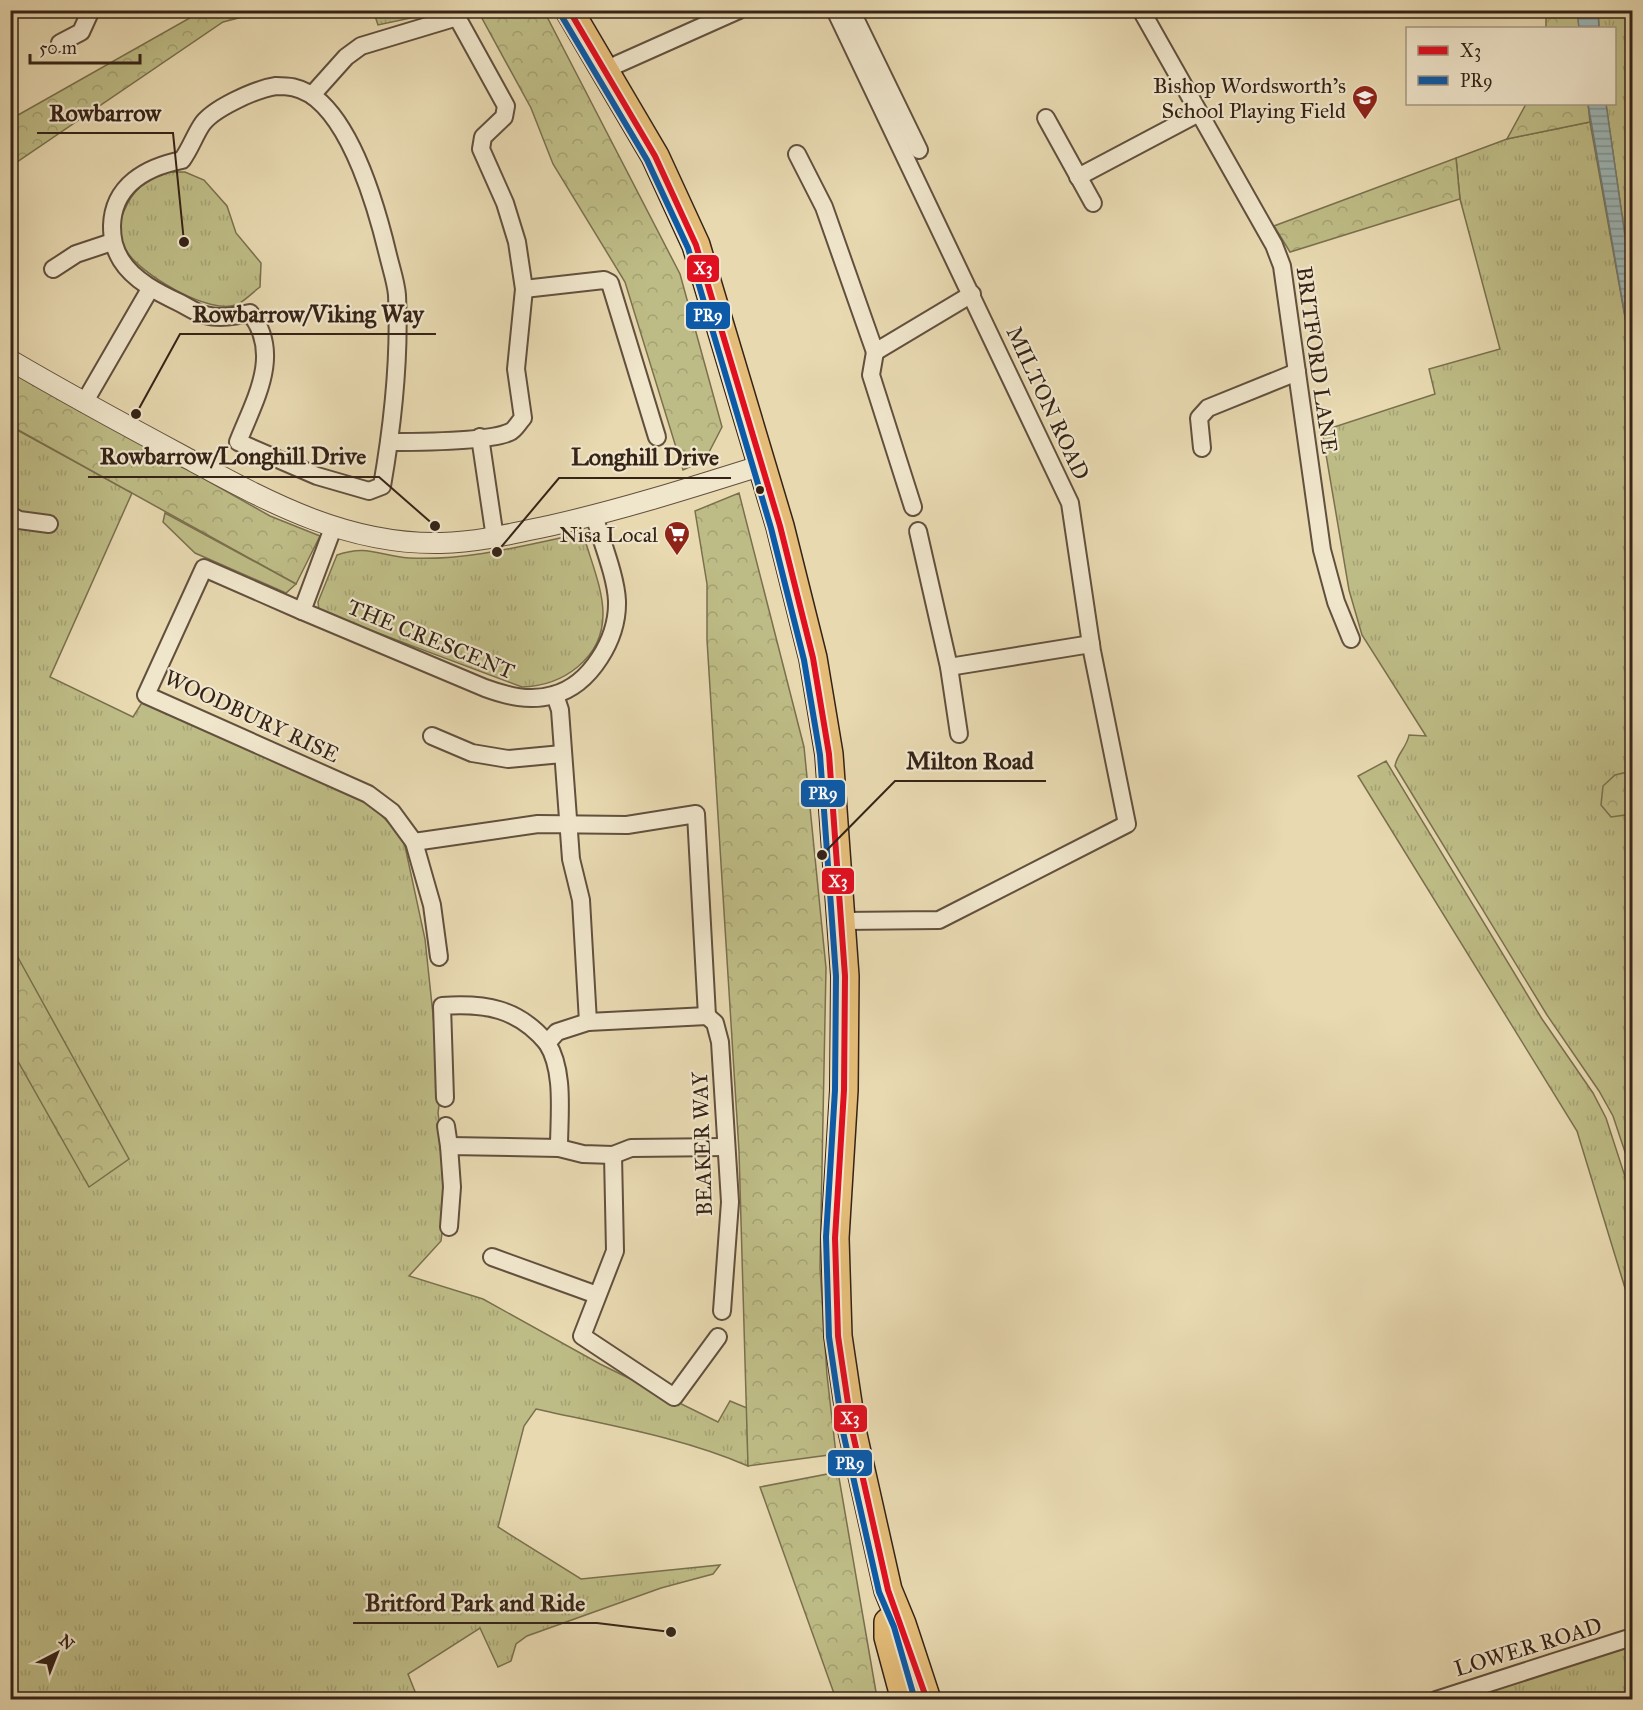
<svg xmlns="http://www.w3.org/2000/svg" width="1643" height="1710" font-family="'IM FELL Great Primer',serif">
  <style>
    .grass { fill: url(#grass-tufts); stroke: #7a704e; stroke-width: 1.5 }
    .forest { fill: url(#forest-crowns); stroke: #7a704e; stroke-width: 1.5 }
    .park { fill: #bebc86; stroke: #7a704e; stroke-width: 1.5 }
    .water { fill: url(#water-rules); stroke: #737c77; stroke-width: 1.5 }
    .lines { fill: none; stroke-linecap: round; stroke-linejoin: round }
    .minor-casing { stroke: #62503e; stroke-width: 20 }
    .tertiary-casing { stroke: #62503e; stroke-width: 22 }
    .trunk-casing { stroke: #352317; stroke-width: 30 }
    .minor { stroke: #f0e6cc; stroke-width: 16 }
    .tertiary { stroke: #f0e6cc; stroke-width: 20 }
    .trunk { stroke: #e4bc78; stroke-width: 27 }
    .bus-1-casing { stroke: #f0e6cc; stroke-width: 10 }
    .bus-2-casing { stroke: #f0e6cc; stroke-width: 10 }
    .bus-1 { stroke: #e01021; stroke-width: 6 }
    .bus-2 { stroke: #0c5aa8; stroke-width: 6 }
    .bus-dot { fill: #352317; stroke: #f0e6cc; stroke-width: 2 }
    .labels { text-anchor: middle; dominant-baseline: central; stroke-width: 4.5; stroke-linejoin: round; paint-order: stroke }
    .poi-label { font-size: 22px; fill: #352317; stroke: #f0e6cc; text-anchor: end }
    .street-label { font-size: 22px; fill: #352317; stroke: #f0e6cc }
    .leader { fill: none; stroke: #352317; stroke-width: 2 }
    .callout-dot { fill: #352317; stroke: #f0e6cc; stroke-width: 2 }
    .callout-label { font-size: 24px; text-anchor: middle; font-weight: bold; fill: #352317; stroke: #f0e6cc; stroke-width: 4.5; stroke-linejoin: round; paint-order: stroke }
    .line-badge { stroke: #f0e6cc; stroke-width: 2 }
    .badge-label { font-size: 16px; text-anchor: middle; font-weight: bold; fill: #fff }
  </style>
  <defs>
    <pattern id="grass-tufts" width="24" height="20" patternUnits="userSpaceOnUse" patternTransform="scale(1.5)"><rect width="24" height="20" fill="#bebc86"/><path d="M3 7l-1-3M5 7V3M7 7l1-3M15 17l-1-3M17 17v-4M19 17l1-3" fill="none" stroke="#a4a173"/></pattern>
    <pattern id="forest-crowns" width="20" height="18" patternUnits="userSpaceOnUse" patternTransform="scale(1.5)"><rect width="20" height="18" fill="#bebc86"/><path d="M2 6a3 3 0 1 1 6 0M12 15a3 3 0 1 1 6 0" fill="none" stroke="#a4a173"/></pattern>
    <pattern id="water-rules" width="6" height="5" patternUnits="userSpaceOnUse" patternTransform="scale(1.5)"><rect width="6" height="5" fill="#9cb7b7"/><path d="M0 2.5h6" fill="none" stroke="#809494"/></pattern>
  </defs>
  <rect width="100%" height="100%" fill="#e8d9b1"/>
  <filter id="stains"><feTurbulence type="fractalNoise" baseFrequency=".00333" numOctaves="4"/><feColorMatrix values="0 0 0 0 .2 0 0 0 0 .09 0 0 0 0 .02 0 0 0 .5 -.17"/></filter>
  <radialGradient id="worn" r=".72"><stop offset=".6" stop-color="#630" stop-opacity="0"/><stop offset="1" stop-color="#630" stop-opacity=".3"/></radialGradient>
  <g class="grass">
    <path d="M 373,10 L 444,10 L 444,11 L 378,25 Z"/>
    <path d="M 1598,11 L 1632,11 L 1632,285 L 1606,104 L 1614,104 L 1614,28 L 1599,28 Z"/>
    <path d="M 1590,122 L 1632,356 L 1628,370 L 1632,386 L 1632,1173 L 1613,1116 L 1599,1091 L 1547,1015 L 1395,766 C 1397,754 1407,747 1409,735 L 1426,736 L 1362,635 L 1349,590 L 1322,431 L 1435,394 L 1429,369 L 1500,349 L 1460,199 L 1456,158 L 1507,139 Z"/>
    <path d="M 166,172 L 185,172 L 204,180 L 227,206 L 236,233 L 261,263 L 260,287 C 253,292 246,300 238,304 C 212,317 139,274 126,250 C 119,237 118,224 124,211 C 133,189 145,181 166,172 Z"/>
    <path d="M 10,426 L 132,493 L 50,677 L 133,717 L 143,701 L 368,802 L 403,837 L 425,939 L 441,1090 L 438,1113 L 448,1182 L 441,1241 L 409,1276 L 483,1299 L 600,1364 L 718,1422 L 730,1401 L 747,1408 L 748,1466 C 681,1437 607,1425 536,1409 L 524,1426 L 498,1527 L 581,1579 L 720,1565 L 713,1574 L 661,1588 L 527,1636 L 516,1644 L 511,1661 L 498,1667 L 480,1628 L 408,1674 L 418,1699 L 11,1699 Z"/>
    <path d="M 583,533 C 590,559 603,588 603,614 C 603,659 562,686 522,687 L 319,611 L 318,602 L 337,555 C 368,544 379,556 409,558 C 467,561 526,545 583,533 Z"/>
    <path d="M 1386,761 L 1542,1019 L 1593,1093 L 1606,1118 L 1632,1198 L 1632,1311 L 1577,1131 L 1358,776 Z"/>
    <path d="M 1632,1645 L 1632,1699 L 1465,1699 Z"/>
  </g>
  <g class="forest">
    <path d="M 202,11 L 266,11 L 223,22 L 11,166 L 11,119 Z"/>
    <path d="M 478,11 L 544,11 L 680,274 L 722,427 L 705,460 L 683,470 L 625,282 L 553,164 L 531,108 Z"/>
    <path d="M 1546,11 L 1581,11 L 1582,28 L 1546,28 Z"/>
    <path d="M 1526,104 L 1588,104 L 1590,122 L 1507,139 Z"/>
    <path d="M 1456,158 L 1460,199 L 1290,252 L 1274,226 Z"/>
    <path d="M 10,369 L 270,516 L 320,536 L 296,584 L 11,426 Z"/>
    <path d="M 739,493 L 804,747 L 826,968 L 820,1268 L 827,1375 L 836,1454 L 748,1466 L 739,1151 L 707,640 L 707,584 L 695,511 Z"/>
    <path d="M 1632,771 L 1632,814 L 1611,817 L 1601,805 L 1603,786 L 1615,775 Z"/>
    <path d="M 10,943 L 129,1159 L 89,1187 L 11,1049 Z"/>
    <path d="M 838,1472 L 876,1692 L 865,1699 L 836,1699 L 760,1487 Z"/>
  </g>
  <path class="park" d="M 165,513 L 296,584 L 286,593 L 195,553 L 163,522 Z"/>
  <g class="water">
    <path d="M 1577,11 L 1598,11 L 1599,28 L 1579,28 Z"/>
    <path d="M 1588,104 L 1606,104 L 1632,285 L 1632,356 Z"/>
  </g>
  <g class="lines">
    <defs>
      <g id="minor">
        <path d="M 835,10 L 1070,503 L 1092,651 L 1127,824 L 939,920 L 842,921"/>
        <path d="M 851,10 L 919,150"/>
        <path d="M 1141,10 L 1274,245 L 1282,266 L 1322,550 L 1336,602 L 1351,639"/>
        <path d="M 60,43 L 81,32 L 91,10"/>
        <path d="M 605,72 L 618,64 L 739,10"/>
        <path d="M 276,86 C 289,86 298,87 310,94 C 352,121 377,209 388,255 C 391,268 396,282 397,295 C 400,359 393,423 382,486 L 369,491 L 317,476 L 238,442 C 254,401 283,354 250,313 C 235,316 220,319 205,315 C 196,313 188,307 180,303 C 159,293 134,281 121,260 C 114,248 112,239 112,226 C 113,185 147,167 182,160 C 190,149 194,137 201,126 C 211,109 256,89 276,86 Z"/>
        <path d="M 312,95 L 346,57 L 361,46 L 454,18 L 458,19 L 506,106 L 504,117 L 483,137 L 481,149 L 505,203 L 517,242 L 524,289 L 516,369 L 523,418 C 519,422 515,430 510,432 C 489,442 414,442 389,442"/>
        <path d="M 1046,118 L 1093,203"/>
        <path d="M 797,154 L 824,207 L 875,352 L 972,294"/>
        <path d="M 1078,177 L 1199,113"/>
        <path d="M 53,269 L 76,254 L 112,242"/>
        <path d="M 524,289 L 604,280 L 610,283 L 657,437"/>
        <path d="M 875,352 L 871,375 L 913,507"/>
        <path d="M 84,403 L 150,289"/>
        <path d="M 480,437 L 495,538"/>
        <path d="M 1202,448 L 1199,418 L 1208,408 L 1297,372"/>
        <path d="M 10,515 L 19,520 L 49,524"/>
        <path d="M 333,528 L 302,611 L 485,688 C 507,696 530,702 553,695 C 591,685 618,638 617,601 C 616,576 601,540 594,515"/>
        <path d="M 918,531 L 949,667 L 959,734"/>
        <path d="M 302,611 L 204,568 L 146,695 L 368,794 L 392,812 L 414,842 L 538,824 L 627,825 L 696,814 L 707,1016"/>
        <path d="M 949,667 L 1091,644"/>
        <path d="M 555,695 L 560,710 L 571,859 L 581,900 L 588,1022"/>
        <path d="M 432,736 L 472,753 L 508,759 L 562,754"/>
        <path d="M 414,842 L 432,905 L 439,957"/>
        <path d="M 707,1016 L 715,1023 L 720,1042 L 730,1202 L 722,1311"/>
        <path d="M 445,1098 L 442,1006 C 485,1003 518,1008 547,1043 L 557,1032 L 588,1022 L 707,1016"/>
        <path d="M 446,1126 L 449,1146"/>
        <path d="M 559,1148 L 583,1154 L 613,1155 L 631,1148 L 726,1147"/>
        <path d="M 613,1155 L 615,1251 L 582,1336 L 674,1397 L 718,1337"/>
        <path d="M 449,1227 L 452,1187 L 449,1146 L 559,1148 C 559,1115 565,1071 547,1043"/>
        <path d="M 492,1257 L 597,1295"/>
        <path d="M 1436,1700 L 1632,1637"/>
      </g>
      <path id="tertiary" d="M 10,360 C 68,394 127,426 185,457 C 267,501 345,545 441,543 C 479,542 515,533 553,525 C 624,509 693,487 763,465"/>
      <g id="trunk">
        <path d="M 569,10 L 655,156 L 696,245 L 780,526 L 813,658 L 829,754 L 845,976 L 844,1090 L 835,1238 L 838,1336 L 852,1430 L 888,1590 L 902,1624 L 927,1700"/>
        <path d="M 888,1622 L 888,1637 L 905,1700"/>
      </g>
    </defs>
    <use href="#minor" class="minor-casing"/>
    <use href="#tertiary" class="tertiary-casing"/>
    <use href="#trunk" class="trunk-casing"/>
    <use href="#minor" class="minor"/>
    <use href="#tertiary" class="tertiary"/>
    <use href="#trunk" class="trunk"/>
    <defs>
      <path id="bus-1" d="M 569,10 L 655,156 L 696,245 L 780,526 L 813,658 L 829,754 L 845,976 L 844,1090 L 835,1238 L 838,1336 L 852,1430 L 888,1590 L 927,1700"/>
      <path id="bus-2" d="M 561,15 L 647,160 L 688,248 L 771,528 L 804,660 L 820,755 L 836,976 L 835,1090 L 826,1237 L 829,1337 L 843,1432 L 879,1592 L 894,1627 L 915,1700"/>
    </defs>
    <use href="#bus-1" class="bus-1-casing"/>
    <use href="#bus-2" class="bus-2-casing"/>
    <use href="#bus-1" class="bus-1"/>
    <use href="#bus-2" class="bus-2"/>
  </g>
  <defs>
    <symbol id="school-pin" viewBox="-11 -11 22 30"><path d="M0 17L-7.5 6A9.5 9.5 0 1 1 7.5 6Z" fill="#8f2418" stroke="#f0e6cc"/><path d="M0-5L7-2L0 1L-7-2ZM-4 1L0 2.5L4 1V4Q0 6-4 4Z" fill="#fff"/></symbol>
    <symbol id="supermarket-pin" viewBox="-11 -11 22 30"><path d="M0 17L-7.5 6A9.5 9.5 0 1 1 7.5 6Z" fill="#8f2418" stroke="#f0e6cc"/><path d="M-6-5.5h2.5l.6 2H6L4.5 2H-2.5L-4.4-4H-6ZM-1.5 3.2a1.3 1.3 0 1 0 .1 0ZM3 3.2a1.3 1.3 0 1 0 .1 0Z" fill="#fff"/></symbol>
  </defs>
  <g fill-rule="evenodd">
    <use href="#school-pin" x="1350" y="83" width="30" height="40"/>
    <use href="#supermarket-pin" x="662" y="519" width="30" height="40"/>
  </g>
  <circle class="bus-dot" cx="760" cy="490" r="5"/>
  <g class="labels">
    <g class="poi-label">
      <text x="1346" y="85">Bishop Wordsworth's<tspan x="1346" dy="25">School Playing Field</tspan></text>
      <text x="658" y="534">Nisa Local</text>
    </g>
    <g class="street-label">
      <text transform="translate(1317 360) rotate(82)">BRITFORD LANE</text>
      <text transform="translate(1048 403) rotate(65)">MILTON ROAD</text>
      <text transform="translate(431 639) rotate(22)">THE CRESCENT</text>
      <text transform="translate(252 716) rotate(25)">WOODBURY RISE</text>
      <text transform="translate(702 1144) rotate(-92)">BEAKER WAY</text>
      <text transform="translate(1528 1647) rotate(-17)">LOWER ROAD</text>
    </g>
  </g>
  <path class="leader" d="M184 242L173 133H37M136 414L180 334H436M435 526L379 477H88M497 552L559 478H731M822 855L895 781H1046M671 1632L597 1623H353"/>
  <g class="callout-dot">
    <circle cx="184" cy="242" r="6"/>
    <circle cx="136" cy="414" r="6"/>
    <circle cx="435" cy="526" r="6"/>
    <circle cx="497" cy="552" r="6"/>
    <circle cx="822" cy="855" r="6"/>
    <circle cx="671" cy="1632" r="6"/>
  </g>
  <g class="callout-label">
    <text x="105" y="121">Rowbarrow</text>
    <text x="308" y="322">Rowbarrow/Viking Way</text>
    <text x="233" y="464">Rowbarrow/Longhill Drive</text>
    <text x="645" y="465">Longhill Drive</text>
    <text x="970" y="769">Milton Road</text>
    <text x="475" y="1611">Britford Park and Ride</text>
  </g>
  <g class="line-badge">
    <rect x="686" y="254" width="34" height="29" rx="6" fill="#e01021"/>
    <rect x="685" y="301" width="46" height="29" rx="6" fill="#0c5aa8"/>
    <rect x="800" y="779" width="46" height="29" rx="6" fill="#0c5aa8"/>
    <rect x="821" y="867" width="34" height="28" rx="6" fill="#e01021"/>
    <rect x="833" y="1404" width="35" height="29" rx="6" fill="#e01021"/>
    <rect x="827" y="1449" width="46" height="28" rx="6" fill="#0c5aa8"/>
  </g>
  <g class="badge-label">
    <text x="703" y="274">X3</text>
    <text x="708" y="321">PR9</text>
    <text x="823" y="799">PR9</text>
    <text x="838" y="887">X3</text>
    <text x="850" y="1424">X3</text>
    <text x="850" y="1469">PR9</text>
  </g>
  <rect width="1643" height="1710" fill="none" stroke="#e8d9b1" stroke-width="36"/>
  <rect x="12" y="12" width="1619" height="1686" fill="none" stroke="#352317" stroke-width="3"/>
  <rect x="18" y="18" width="1607" height="1674" fill="none" stroke="#352317" stroke-width="1.5"/>
  <rect x="1406" y="27" width="210" height="78" fill="#f0e6cc" stroke="#a59884" stroke-width="1.5"/>
  <rect x="1418" y="46" width="30" height="9" fill="#e01021" stroke="#a59884" stroke-width="1.5"/>
  <text x="1460" y="57" font-size="18" fill="#352317">X3</text>
  <rect x="1418" y="76" width="30" height="9" fill="#0c5aa8" stroke="#a59884" stroke-width="1.5"/>
  <text x="1460" y="87" font-size="18" fill="#352317">PR9</text>
  <g transform="translate(57 1653) rotate(42)" stroke="#f0e6cc" stroke-width="4.5" paint-order="stroke">
  <path d="M0-4.5L10 22L0 15L-10 22Z" fill="#352317"/>
  <text y="-9" font-size="16" font-weight="bold" text-anchor="middle" fill="#352317">N</text>
  </g>
  <path d="M30 54v9h110v-9" fill="none" stroke="#352317" stroke-width="3"/>
  <text x="39" y="54" font-size="18" fill="#352317" stroke="#f0e6cc" stroke-width="4.5" paint-order="stroke">50 m</text>
  <rect width="100%" height="100%" filter="url(#stains)"/>
  <rect width="100%" height="100%" fill="url(#worn)"/>
</svg>
